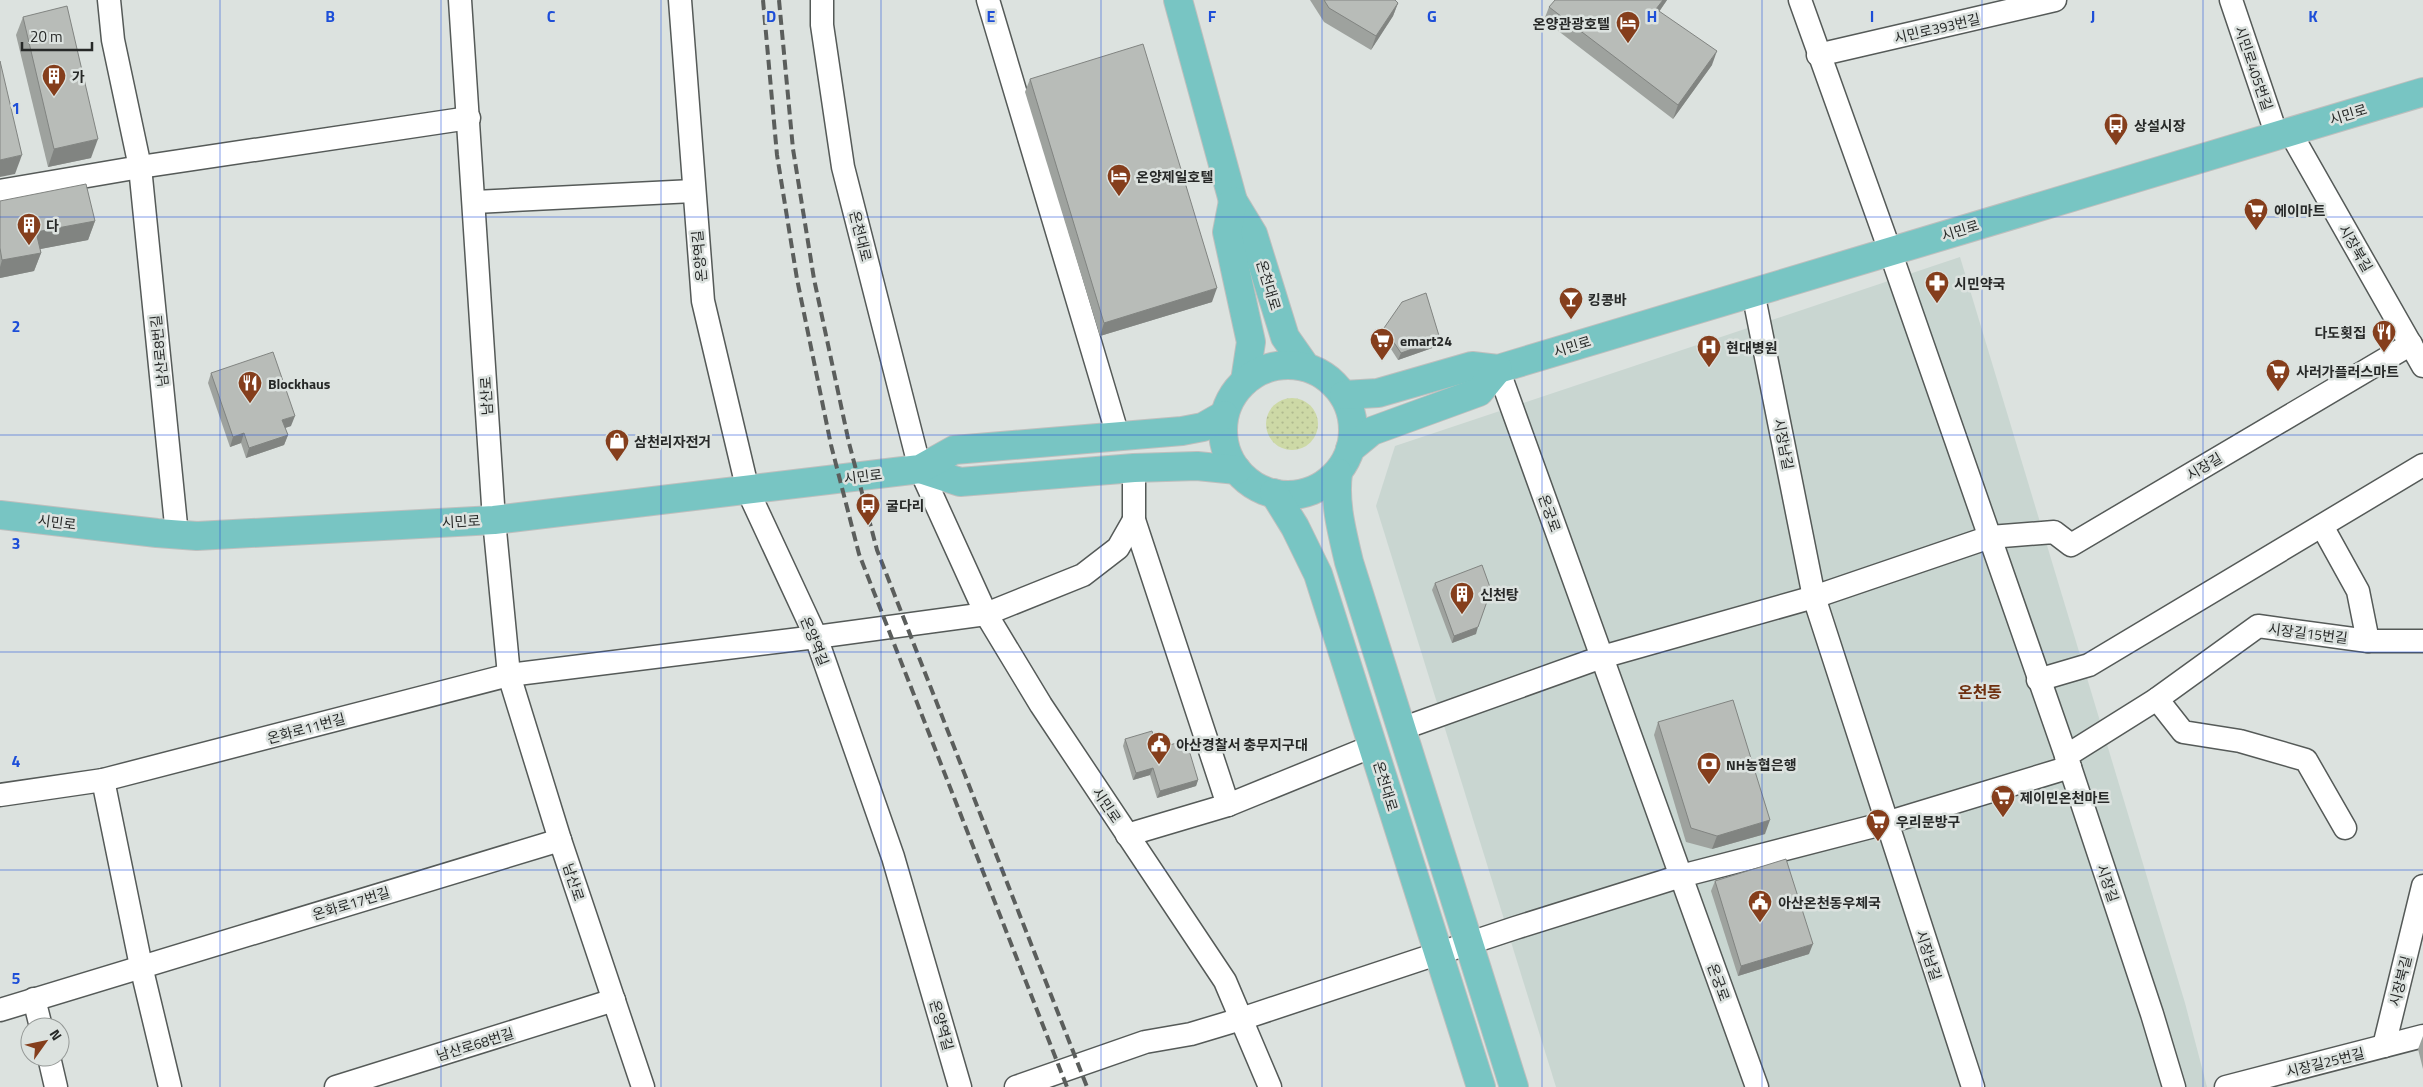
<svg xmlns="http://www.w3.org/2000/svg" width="2423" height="1087" font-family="'Titillium Web','Noto Sans KR',sans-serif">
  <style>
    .built { fill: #c9d6d1 }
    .grass { fill: url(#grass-dots) }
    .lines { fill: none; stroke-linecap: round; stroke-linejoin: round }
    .minor-casing { stroke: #555a58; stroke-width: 25 }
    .major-casing { stroke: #bebfbe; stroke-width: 30 }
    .minor { stroke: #fff; stroke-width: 22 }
    .major { stroke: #78c5c3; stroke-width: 28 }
    .rail { stroke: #5b5e5c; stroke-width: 4; stroke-dasharray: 10 5; stroke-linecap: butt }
    .wall { fill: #9ea29e }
    .shaded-wall { fill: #818481 }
    .building { fill: #b8bcb8; stroke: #818481 }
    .grid { fill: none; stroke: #1d4ed8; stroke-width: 1; stroke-opacity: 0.55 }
    .labels { text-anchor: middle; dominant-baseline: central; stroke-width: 5; stroke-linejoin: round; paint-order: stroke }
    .poi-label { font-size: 14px; font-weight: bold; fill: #272928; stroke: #dce2df; text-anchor: start }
    .street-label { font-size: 14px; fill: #272928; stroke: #dce2df }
    .quarter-label { font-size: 16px; font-weight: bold; fill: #6e2f0e; stroke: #dce2df }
    .grid-label { font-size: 16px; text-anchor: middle; font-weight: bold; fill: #1d4ed8; stroke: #dce2df; stroke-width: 5; stroke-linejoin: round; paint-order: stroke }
  </style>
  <defs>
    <pattern id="grass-dots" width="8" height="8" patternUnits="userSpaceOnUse" patternTransform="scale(1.25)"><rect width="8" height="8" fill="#cdd9a6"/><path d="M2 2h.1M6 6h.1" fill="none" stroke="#b0ba8f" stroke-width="1.8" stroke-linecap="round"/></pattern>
  </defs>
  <rect width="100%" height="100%" fill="#dce2df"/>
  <path class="built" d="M 1960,257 L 2185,1003 L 2207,1087 L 1556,1087 L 1376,506 L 1395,446 Z"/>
  <circle class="grass" cx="1292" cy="424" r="26"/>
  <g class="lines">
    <defs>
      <g id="minor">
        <path d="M 109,0 L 113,40 L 140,167 L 177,535"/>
        <path d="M 460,0 L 494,520 L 509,675 L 560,840 L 643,1087"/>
        <path d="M 680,0 L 703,301 L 748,491 L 816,637 L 893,857 L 960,1087"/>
        <path d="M 822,0 L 822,25 L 843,167 L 920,469 L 986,614 L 1041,705 L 1225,981 L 1270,1087"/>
        <path d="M 988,0 L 1118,436"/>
        <path d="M 1800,0 L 1890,251 L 2070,767 L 2152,1014 L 2174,1087"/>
        <path d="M 2231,0 L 2277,136"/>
        <path d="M 1818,55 L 2055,0"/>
        <path d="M 2290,132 L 2423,366"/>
        <path d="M 0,191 L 140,167 L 469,118"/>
        <path d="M 475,202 L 693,191"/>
        <path d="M 1753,292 L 1814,597 L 1973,1087"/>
        <path d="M 1498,369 L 1757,1087"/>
        <path d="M 1134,468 L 1134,520 L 1228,805"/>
        <path d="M 2322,526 L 2358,591 L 2368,641"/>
        <path d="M 2038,680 L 2089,665 L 2423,465"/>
        <path d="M 2157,699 L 2183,732 L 2240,741 L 2306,760 L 2345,828"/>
        <path d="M 1401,729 L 1602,657 L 1814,597 L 1990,537 L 2054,532 L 2071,545 L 2411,344"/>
        <path d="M 2066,756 L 2157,699 L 2258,626 L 2368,641 L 2423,641"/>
        <path d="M 103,780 L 141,966 L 170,1087"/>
        <path d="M 0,795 L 103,780 L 509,675 L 816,637 L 986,614 L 1083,575 L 1118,548 L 1134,520"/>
        <path d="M 1127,835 L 1228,805 L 1373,746"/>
        <path d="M 34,999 L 41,1027"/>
        <path d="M 0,1010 L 560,840"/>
        <path d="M 2384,1046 L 2423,886"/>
        <path d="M 49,1057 L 56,1087"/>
        <path d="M 336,1087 L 614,1000"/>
        <path d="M 1016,1087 L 1145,1042 L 1191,1034 L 1241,1019 L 1515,928 L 1681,876 L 1886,823 L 2070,767"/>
        <path d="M 2226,1087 L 2423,1036"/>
      </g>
      <g id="major">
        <path d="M 1178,0 L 1233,201 L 1253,234 L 1285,337 L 1306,367"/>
        <path d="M 1233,201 L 1227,232 L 1251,342 L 1245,381"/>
        <circle cx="1288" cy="430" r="65"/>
        <path d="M 1344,395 L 1378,393 L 1472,366 L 1498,369 L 2423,92"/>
        <path d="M 1350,449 L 1372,431 L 1479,392 L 1498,369"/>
        <path d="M 920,469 L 960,482 L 1134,468 L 1197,466 L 1237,470"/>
        <path d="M 1338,473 C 1334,503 1342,532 1349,562 L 1514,1087"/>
        <path d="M 1274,493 L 1295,527 L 1318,574 L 1481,1087"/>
        <path d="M 0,515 L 157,533 L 197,536 L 494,520 L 920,469 L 954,450 L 1182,431 L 1203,427 L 1224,415"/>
      </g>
    </defs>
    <use href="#minor" class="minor-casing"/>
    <use href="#major" class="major-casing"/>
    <use href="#minor" class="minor"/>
    <use href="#major" class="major"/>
    <g class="rail">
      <path d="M 763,0 L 777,155 L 797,279 L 831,445 L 859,554 L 1067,1087"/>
      <path d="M 779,0 L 793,149 L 814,279 L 849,443 L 877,550 L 1087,1087"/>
    </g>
  </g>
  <g class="wall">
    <path d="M 1310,0 L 1395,0 L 1398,3 L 1393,16 L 1371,50 L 1324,22 Z"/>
    <path d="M 1667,0 L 1659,12 L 1712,65 L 1673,119 L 1544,20 L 1549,7 Z"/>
    <path d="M 23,17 L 91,158 L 48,167 L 16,35 Z"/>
    <path d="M 1030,79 L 1212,302 L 1100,336 L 1025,92 Z"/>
    <path d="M 0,201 L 95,221 L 88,240 L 40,249 L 41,253 L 34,271 L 0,278 Z"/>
    <path d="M 1384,328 L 1438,346 L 1398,360 L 1382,335 Z"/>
    <path d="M 211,373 L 291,426 L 285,428 L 288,435 L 284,445 L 246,458 L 241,443 L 230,447 L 208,383 Z"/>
    <path d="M 1435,583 L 1476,634 L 1452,643 L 1432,590 Z"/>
    <path d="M 1658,722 L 1765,834 L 1712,849 L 1686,842 L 1654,735 Z"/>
    <path d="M 1125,739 L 1157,749 L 1198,780 L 1196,786 L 1157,798 L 1150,775 L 1133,780 L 1123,746 Z"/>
    <path d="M 1715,881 L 1809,954 L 1738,976 L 1711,891 Z"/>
    <path d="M 2423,1036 L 2423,1069 L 2418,1049 Z"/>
  </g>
  <g class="shaded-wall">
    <path d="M 1663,0 L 1667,0 L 1651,23 L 1656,9 Z"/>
    <path d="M 1398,3 L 1393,16 L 1371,50 L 1376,36 Z"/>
    <path d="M 1717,51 L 1712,65 L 1673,119 L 1678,105 Z"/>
    <path d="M 98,139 L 91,158 L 48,167 L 54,149 Z"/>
    <path d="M 22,155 L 15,174 L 0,177 L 0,160 Z"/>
    <path d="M 95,221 L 88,240 L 30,251 L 36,232 Z"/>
    <path d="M 41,253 L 34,271 L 0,278 L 0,267 L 2,260 Z"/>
    <path d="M 1217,288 L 1212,302 L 1100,336 L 1104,323 Z"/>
    <path d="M 1440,339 L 1438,346 L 1398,360 L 1401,353 Z"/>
    <path d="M 295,416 L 291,426 L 279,430 L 282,420 Z"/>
    <path d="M 244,433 L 241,443 L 230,447 L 233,437 Z"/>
    <path d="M 288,435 L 284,445 L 246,458 L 249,448 Z"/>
    <path d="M 1478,627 L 1476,634 L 1452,643 L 1454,636 Z"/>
    <path d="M 1153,768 L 1150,775 L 1133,780 L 1136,773 Z"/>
    <path d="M 1198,780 L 1196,786 L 1157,798 L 1160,791 Z"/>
    <path d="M 1770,820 L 1765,834 L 1712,849 L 1717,836 Z"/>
    <path d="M 1813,944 L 1809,954 L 1738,976 L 1741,966 Z"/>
  </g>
  <g class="building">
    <path d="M 1324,0 L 1395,0 L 1398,3 L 1376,36 L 1329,8 Z"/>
    <path d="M 1555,0 L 1663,0 L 1656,9 L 1717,51 L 1678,105 L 1549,7 Z"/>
    <path d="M 67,6 L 98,139 L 54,149 L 23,17 Z"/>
    <path d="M 1143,44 L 1217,288 L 1104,323 L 1030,79 Z"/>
    <path d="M 0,61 L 22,155 L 0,160 Z"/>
    <path d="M 86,184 L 95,221 L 36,232 L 41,253 L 2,260 L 0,248 L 0,201 Z"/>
    <path d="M 1426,293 L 1440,339 L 1401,353 L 1384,328 L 1402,302 Z"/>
    <path d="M 273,352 L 295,416 L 282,420 L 288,435 L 249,448 L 244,433 L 233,437 L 211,373 Z"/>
    <path d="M 1482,565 L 1491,590 L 1478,627 L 1454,636 L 1435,583 Z"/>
    <path d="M 1733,700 L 1770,820 L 1717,836 L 1691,828 L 1658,722 Z"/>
    <path d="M 1152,731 L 1157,749 L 1186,740 L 1198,780 L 1160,791 L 1153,768 L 1136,773 L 1125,739 Z"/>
    <path d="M 1786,859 L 1813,944 L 1741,966 L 1715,881 Z"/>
  </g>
  <path class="grid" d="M 220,0 L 220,1087M 441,0 L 441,1087M 661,0 L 661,1087M 881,0 L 881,1087M 1101,0 L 1101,1087M 1322,0 L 1322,1087M 1542,0 L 1542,1087M 1762,0 L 1762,1087M 1982,0 L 1982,1087M 2203,0 L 2203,1087M 0,217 L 2423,217M 0,435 L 2423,435M 0,652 L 2423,652M 0,870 L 2423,870"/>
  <defs>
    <symbol id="hotel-pin" viewBox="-11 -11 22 30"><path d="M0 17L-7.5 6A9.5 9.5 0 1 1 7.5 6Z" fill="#853e1c" stroke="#dce2df"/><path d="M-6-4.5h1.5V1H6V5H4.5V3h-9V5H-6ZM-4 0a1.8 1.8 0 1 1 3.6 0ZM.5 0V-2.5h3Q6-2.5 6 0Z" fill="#fff"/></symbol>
    <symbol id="building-pin" viewBox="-11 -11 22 30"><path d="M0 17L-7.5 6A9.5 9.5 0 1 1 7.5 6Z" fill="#853e1c" stroke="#dce2df"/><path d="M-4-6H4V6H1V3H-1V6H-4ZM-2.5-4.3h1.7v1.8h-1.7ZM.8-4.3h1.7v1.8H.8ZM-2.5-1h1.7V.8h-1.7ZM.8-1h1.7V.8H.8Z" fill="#fff"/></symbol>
    <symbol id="bus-pin" viewBox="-11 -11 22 30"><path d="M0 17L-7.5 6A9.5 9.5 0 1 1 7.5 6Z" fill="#853e1c" stroke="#dce2df"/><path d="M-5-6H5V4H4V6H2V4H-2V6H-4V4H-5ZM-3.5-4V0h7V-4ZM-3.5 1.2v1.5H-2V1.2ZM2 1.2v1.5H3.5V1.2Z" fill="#fff"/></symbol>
    <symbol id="supermarket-pin" viewBox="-11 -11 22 30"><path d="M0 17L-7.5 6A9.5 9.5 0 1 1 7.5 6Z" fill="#853e1c" stroke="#dce2df"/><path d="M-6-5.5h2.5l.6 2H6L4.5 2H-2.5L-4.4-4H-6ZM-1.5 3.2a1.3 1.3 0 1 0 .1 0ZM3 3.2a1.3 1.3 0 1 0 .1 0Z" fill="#fff"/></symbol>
    <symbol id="pharmacy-pin" viewBox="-11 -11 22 30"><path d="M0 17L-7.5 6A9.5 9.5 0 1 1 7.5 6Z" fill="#853e1c" stroke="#dce2df"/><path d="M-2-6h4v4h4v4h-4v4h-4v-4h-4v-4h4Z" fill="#fff"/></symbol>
    <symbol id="bar-pin" viewBox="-11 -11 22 30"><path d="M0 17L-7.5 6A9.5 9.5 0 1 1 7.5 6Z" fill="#853e1c" stroke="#dce2df"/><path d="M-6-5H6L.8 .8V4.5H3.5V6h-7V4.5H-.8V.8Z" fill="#fff"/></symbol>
    <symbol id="restaurant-pin" viewBox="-11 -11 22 30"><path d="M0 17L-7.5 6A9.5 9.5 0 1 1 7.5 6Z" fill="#853e1c" stroke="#dce2df"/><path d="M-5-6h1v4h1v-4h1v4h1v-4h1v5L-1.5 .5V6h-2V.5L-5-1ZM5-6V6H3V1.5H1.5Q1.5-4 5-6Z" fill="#fff"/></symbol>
    <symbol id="hospital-pin" viewBox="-11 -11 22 30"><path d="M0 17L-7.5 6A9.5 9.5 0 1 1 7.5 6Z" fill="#853e1c" stroke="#dce2df"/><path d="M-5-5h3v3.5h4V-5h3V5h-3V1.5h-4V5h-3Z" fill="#fff"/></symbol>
    <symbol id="shop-pin" viewBox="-11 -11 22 30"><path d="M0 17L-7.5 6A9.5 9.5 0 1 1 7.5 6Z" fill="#853e1c" stroke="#dce2df"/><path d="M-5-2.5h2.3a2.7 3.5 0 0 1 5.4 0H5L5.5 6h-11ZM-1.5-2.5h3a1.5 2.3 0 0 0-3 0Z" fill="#fff"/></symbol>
    <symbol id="civic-pin" viewBox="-11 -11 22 30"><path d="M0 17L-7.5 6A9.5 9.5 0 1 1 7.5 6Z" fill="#853e1c" stroke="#dce2df"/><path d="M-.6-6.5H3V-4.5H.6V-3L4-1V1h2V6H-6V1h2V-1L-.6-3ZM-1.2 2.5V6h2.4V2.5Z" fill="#fff"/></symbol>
    <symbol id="bank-pin" viewBox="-11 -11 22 30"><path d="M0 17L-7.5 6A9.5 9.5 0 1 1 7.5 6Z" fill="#853e1c" stroke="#dce2df"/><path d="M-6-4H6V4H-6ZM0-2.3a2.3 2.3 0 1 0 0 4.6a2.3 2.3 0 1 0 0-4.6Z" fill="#fff"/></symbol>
  </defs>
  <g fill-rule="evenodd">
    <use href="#hotel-pin" x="1614" y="9" width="28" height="38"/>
    <use href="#building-pin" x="40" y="62" width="28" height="38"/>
    <use href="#bus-pin" x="2102" y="111" width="28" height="38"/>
    <use href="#hotel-pin" x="1105" y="162" width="28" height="38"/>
    <use href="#supermarket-pin" x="2242" y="196" width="28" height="38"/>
    <use href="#building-pin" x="15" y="211" width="28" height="38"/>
    <use href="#pharmacy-pin" x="1923" y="269" width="28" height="38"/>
    <use href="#bar-pin" x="1557" y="285" width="28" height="38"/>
    <use href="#restaurant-pin" x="2370" y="318" width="28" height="38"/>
    <use href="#supermarket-pin" x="1368" y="326" width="28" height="38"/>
    <use href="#hospital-pin" x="1695" y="333" width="28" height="38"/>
    <use href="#supermarket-pin" x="2264" y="357" width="28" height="38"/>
    <use href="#restaurant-pin" x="236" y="369" width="28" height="38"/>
    <use href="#shop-pin" x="603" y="427" width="28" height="38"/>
    <use href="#bus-pin" x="854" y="491" width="28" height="38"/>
    <use href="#building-pin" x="1448" y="580" width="28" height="38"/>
    <use href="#civic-pin" x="1145" y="730" width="28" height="38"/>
    <use href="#bank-pin" x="1695" y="750" width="28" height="38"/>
    <use href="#supermarket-pin" x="1989" y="783" width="28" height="38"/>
    <use href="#supermarket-pin" x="1864" y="807" width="28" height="38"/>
    <use href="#civic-pin" x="1746" y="888" width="28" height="38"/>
  </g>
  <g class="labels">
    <g class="poi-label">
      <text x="1610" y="23" text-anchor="end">온양관광호텔</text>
      <text x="72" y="76">가</text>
      <text x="2134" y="125">상설시장</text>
      <text x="1136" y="176">온양제일호텔</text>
      <text x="2274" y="210">에이마트</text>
      <text x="46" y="225">다</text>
      <text x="1954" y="283">시민약국</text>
      <text x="1588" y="299">킹콩바</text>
      <text x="2366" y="332" text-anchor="end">다도횟집</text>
      <text x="1400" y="340">emart24</text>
      <text x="1726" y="347">현대병원</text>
      <text x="2296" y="371">사러가플러스마트</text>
      <text x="268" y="383">Blockhaus</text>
      <text x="634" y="441">삼천리자전거</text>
      <text x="886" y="505">굴다리</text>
      <text x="1480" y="594">신천탕</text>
      <text x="1176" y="744">아산경찰서 충무지구대</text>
      <text x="1726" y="764">NH농협은행</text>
      <text x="2020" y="797">제이민온천마트</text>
      <text x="1896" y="821">우리문방구</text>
      <text x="1778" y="902">아산온천동우체국</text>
    </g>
    <g class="street-label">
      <text transform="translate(1937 28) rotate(-13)">시민로393번길</text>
      <text transform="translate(2254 68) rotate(71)">시민로405번길</text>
      <text transform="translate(2348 114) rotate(-17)">시민로</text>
      <text transform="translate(1960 230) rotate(-17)">시민로</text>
      <text transform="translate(861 236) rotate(76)">온천대로</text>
      <text transform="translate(2356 248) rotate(60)">시장북길</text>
      <text transform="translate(699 256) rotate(-95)">온양역길</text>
      <text transform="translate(1269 285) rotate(73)">온천대로</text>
      <text transform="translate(1572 346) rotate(-17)">시민로</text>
      <text transform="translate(159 351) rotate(-96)">남산로8번길</text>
      <text transform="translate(486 396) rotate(-93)">남산로</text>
      <text transform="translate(1784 444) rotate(79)">시장남길</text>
      <text transform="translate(2204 466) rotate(-31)">시장길</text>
      <text transform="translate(863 476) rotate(-7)">시민로</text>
      <text transform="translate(1550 513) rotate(70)">온궁로</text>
      <text transform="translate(461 521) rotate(-3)">시민로</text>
      <text transform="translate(57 522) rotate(7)">시민로</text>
      <text transform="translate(2308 633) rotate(7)">시장길15번길</text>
      <text transform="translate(815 641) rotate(68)">온양역길</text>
      <text transform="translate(306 728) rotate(-15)">온화로11번길</text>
      <text transform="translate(1386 786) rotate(73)">온천대로</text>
      <text transform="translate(1107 805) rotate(56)">시민로</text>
      <text transform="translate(574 882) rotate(72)">남산로</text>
      <text transform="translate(2108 883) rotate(71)">시장길</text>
      <text transform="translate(351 903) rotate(-17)">온화로17번길</text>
      <text transform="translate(1929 955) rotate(72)">시장남길</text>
      <text transform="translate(2400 981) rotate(-76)">시장북길</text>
      <text transform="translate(1719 982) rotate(70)">온궁로</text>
      <text transform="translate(942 1025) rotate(74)">온양역길</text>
      <text transform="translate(475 1044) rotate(-17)">남산로68번길</text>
      <text transform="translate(2325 1062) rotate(-14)">시장길25번길</text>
    </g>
    <g class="quarter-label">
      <text x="1980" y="692">온천동</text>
    </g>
  </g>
  <g class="grid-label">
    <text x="330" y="22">B</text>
    <text x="551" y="22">C</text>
    <text x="771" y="22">D</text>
    <text x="991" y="22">E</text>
    <text x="1212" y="22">F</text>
    <text x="1432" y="22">G</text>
    <text x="1652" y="22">H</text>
    <text x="1872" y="22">I</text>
    <text x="2093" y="22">J</text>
    <text x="2313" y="22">K</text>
    <text x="16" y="114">1</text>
    <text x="16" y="332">2</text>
    <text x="16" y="549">3</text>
    <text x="16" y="767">4</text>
    <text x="16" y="984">5</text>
  </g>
  <g transform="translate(45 1042) rotate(57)"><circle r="24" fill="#dce2df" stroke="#949896"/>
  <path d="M0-4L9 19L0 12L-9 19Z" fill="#853e1c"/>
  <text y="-8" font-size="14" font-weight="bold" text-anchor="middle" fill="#272928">N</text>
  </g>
  <path d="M22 42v8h70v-8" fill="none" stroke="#272928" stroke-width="2.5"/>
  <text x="30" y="42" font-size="15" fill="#272928" stroke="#dce2df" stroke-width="4" paint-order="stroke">20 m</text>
</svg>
